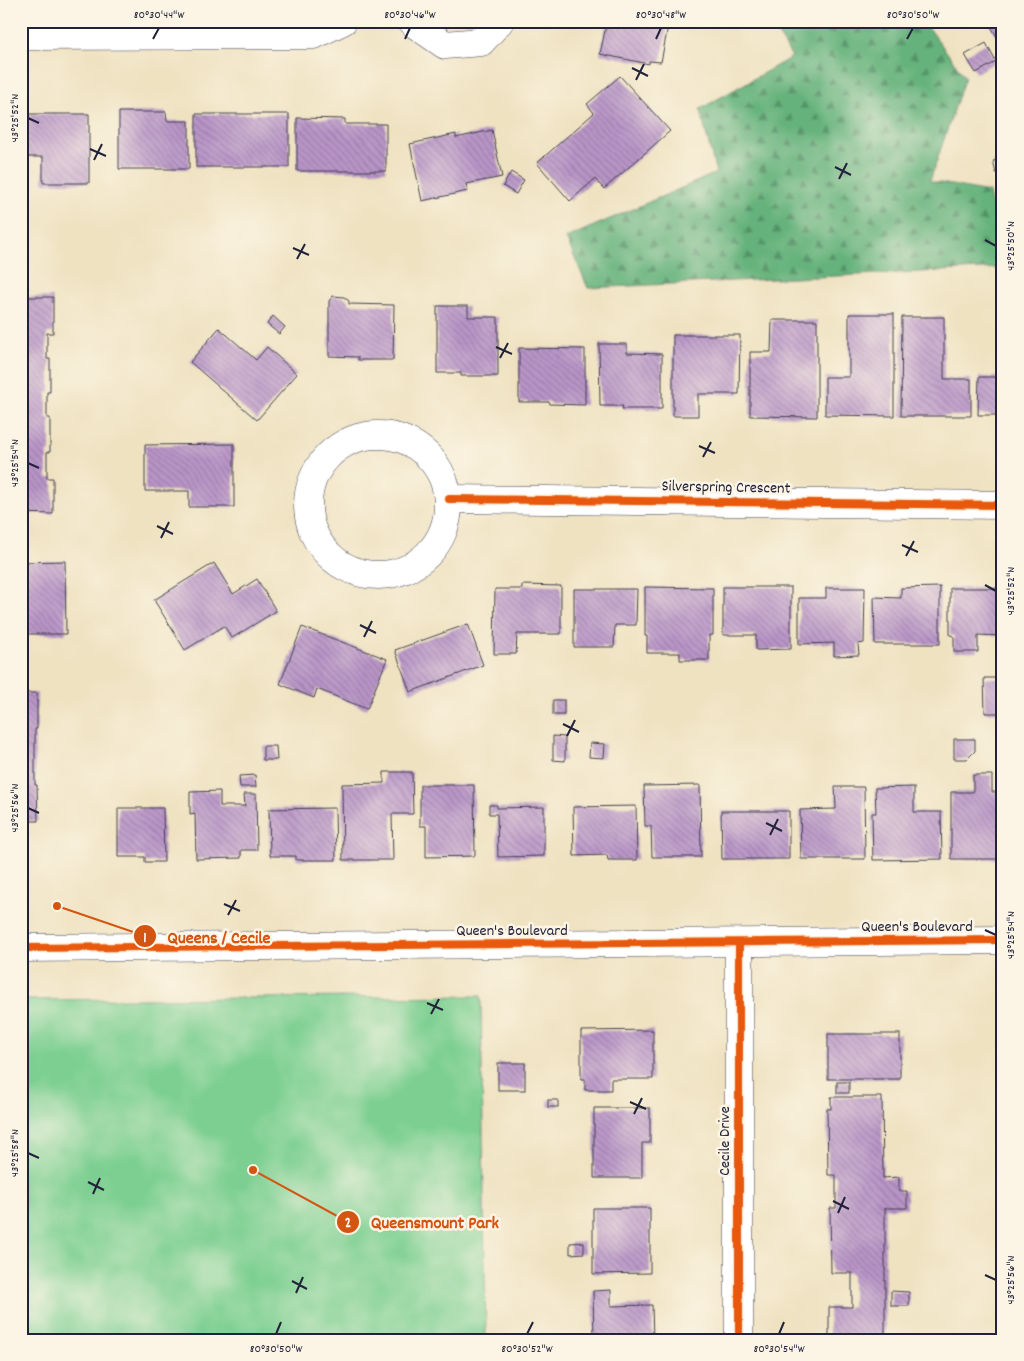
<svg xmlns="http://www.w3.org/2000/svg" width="1024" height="1361" font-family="Dekko,sans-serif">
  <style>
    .green { fill: #7ccf91; stroke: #4f7866 }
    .forest { fill: url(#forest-firs); stroke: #446a5b }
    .building { fill: url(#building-back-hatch) }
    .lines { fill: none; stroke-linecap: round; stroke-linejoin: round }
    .minor-casing { stroke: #413f4f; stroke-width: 29 }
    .tertiary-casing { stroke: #413f4f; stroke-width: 29 }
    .minor { stroke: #fff; stroke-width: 28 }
    .tertiary { stroke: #fff; stroke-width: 28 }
    .cycleway-casing { stroke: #fcf5e5; stroke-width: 11 }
    .cycleway { stroke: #e8590c; stroke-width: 8 }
    .ticks { fill: none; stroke: #22223b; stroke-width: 2 }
    .labels { text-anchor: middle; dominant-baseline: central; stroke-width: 5; stroke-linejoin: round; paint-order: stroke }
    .street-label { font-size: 16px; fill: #22223b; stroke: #fcf5e5 }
    .leader { fill: none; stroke: #d45411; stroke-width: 2 }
    .callout-dot { fill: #d45411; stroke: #fcf5e5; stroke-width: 2 }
    .mark-label { font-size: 15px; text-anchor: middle; font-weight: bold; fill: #fff }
    .callout-label { font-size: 18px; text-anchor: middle; font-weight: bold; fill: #d45411; stroke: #fcf5e5; stroke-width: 5; stroke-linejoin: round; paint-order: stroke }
    .neatline { fill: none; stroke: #22223b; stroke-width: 2 }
    .ticks-label { font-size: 12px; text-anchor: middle; fill: #22223b }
  </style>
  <defs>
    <pattern id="forest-firs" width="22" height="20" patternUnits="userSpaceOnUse" patternTransform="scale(1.25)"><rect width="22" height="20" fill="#65b27b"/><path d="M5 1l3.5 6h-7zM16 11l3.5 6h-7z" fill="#539066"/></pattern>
    <pattern id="building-back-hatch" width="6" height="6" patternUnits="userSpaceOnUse" patternTransform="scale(1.25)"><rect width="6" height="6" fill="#b995c8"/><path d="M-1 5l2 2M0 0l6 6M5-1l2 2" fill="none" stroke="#9679a4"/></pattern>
  </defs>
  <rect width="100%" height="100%" fill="#fcf5e5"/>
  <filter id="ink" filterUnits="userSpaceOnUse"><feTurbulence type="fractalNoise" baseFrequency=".02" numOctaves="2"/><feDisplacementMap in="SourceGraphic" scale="10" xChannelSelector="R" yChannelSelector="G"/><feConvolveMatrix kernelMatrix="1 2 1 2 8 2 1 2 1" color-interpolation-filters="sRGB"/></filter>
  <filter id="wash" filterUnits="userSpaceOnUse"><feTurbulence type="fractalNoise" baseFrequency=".0096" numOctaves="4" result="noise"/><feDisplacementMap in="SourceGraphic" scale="20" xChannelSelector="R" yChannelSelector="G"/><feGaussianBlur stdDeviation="1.12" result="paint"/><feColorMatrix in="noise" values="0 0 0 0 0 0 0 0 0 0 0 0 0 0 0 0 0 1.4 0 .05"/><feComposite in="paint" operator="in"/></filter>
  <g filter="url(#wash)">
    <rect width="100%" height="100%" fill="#efe2c1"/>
    <path class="green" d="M 481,996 L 486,1340 L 21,1340 L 21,1000 Z"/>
    <path class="forest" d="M 770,21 L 924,21 L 965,77 L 930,181 L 989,192 L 1003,257 L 1003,268 L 588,288 L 566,238 L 716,173 L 700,109 L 792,57 Z"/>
    <g id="blocks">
      <g class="building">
        <path d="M 607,21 L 669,21 L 661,62 L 649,61 L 649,64 L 600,54 Z"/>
        <path d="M 988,21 L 1003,21 L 1003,48 Z"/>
        <path d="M 986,43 L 996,62 L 976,73 L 965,55 Z"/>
        <path d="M 620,76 L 670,131 L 604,189 L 595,179 L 570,201 L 537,163 L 594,113 L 587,104 Z"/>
        <path d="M 119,112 L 166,112 L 167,121 L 189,121 L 189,169 L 119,169 Z"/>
        <path d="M 21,114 L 89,114 L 89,183 L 43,183 L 43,157 L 21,157 Z"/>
        <rect x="196" y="114" width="93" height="53"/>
        <path d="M 297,118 L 345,119 L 345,124 L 386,124 L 386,171 L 297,171 Z"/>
        <path d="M 492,130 L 502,177 L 466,184 L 468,191 L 422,201 L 410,144 L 456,134 L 456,138 Z"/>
        <path d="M 1003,159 L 1003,172 L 996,173 L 993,161 Z"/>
        <path d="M 511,172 L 524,180 L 516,194 L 503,186 Z"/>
        <path d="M 333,296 L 344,297 L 349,301 L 349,304 L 394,305 L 393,360 L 358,360 L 358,357 L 329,356 L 329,301 Z"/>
        <path d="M 21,297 L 53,297 L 53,333 L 47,333 L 47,359 L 50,359 L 50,392 L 47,392 L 47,418 L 50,418 L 50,452 L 47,452 L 47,478 L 53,478 L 53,514 L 21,513 Z"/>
        <path d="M 437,306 L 468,306 L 468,317 L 498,317 L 498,376 L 461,376 L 461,373 L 437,373 Z"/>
        <path d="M 849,314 L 894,314 L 894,416 L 825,415 L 825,377 L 849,377 Z"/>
        <path d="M 273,316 L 285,327 L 279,334 L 267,324 Z"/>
        <path d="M 902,317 L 944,317 L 944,379 L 971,379 L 971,416 L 901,416 Z"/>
        <path d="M 772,320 L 817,320 L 817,417 L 750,416 L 750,352 L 771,352 Z"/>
        <path d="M 219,328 L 256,360 L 267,347 L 297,374 L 257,420 L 190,362 Z"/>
        <path d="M 673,335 L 740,335 L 739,394 L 698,394 L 698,416 L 673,416 Z"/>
        <path d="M 599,344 L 627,344 L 627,353 L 662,354 L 662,409 L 622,409 L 623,406 L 600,406 Z"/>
        <path d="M 519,348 L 585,349 L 585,405 L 550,404 L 549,402 L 519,402 Z"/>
        <path d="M 979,377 L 1003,377 L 1003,415 L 978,415 Z"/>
        <path d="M 234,444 L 234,507 L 189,507 L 189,491 L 145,491 L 145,445 Z"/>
        <path d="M 65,561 L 66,634 L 21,634 L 21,562 Z"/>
        <path d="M 214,563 L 233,594 L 257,579 L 276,611 L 232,638 L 224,626 L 185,650 L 154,600 Z"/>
        <path d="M 522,585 L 561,586 L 561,634 L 517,634 L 516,654 L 494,654 L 495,589 L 522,589 Z"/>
        <path d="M 645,587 L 713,588 L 713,635 L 709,635 L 709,660 L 680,660 L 680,653 L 647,653 L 647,636 L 645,636 Z"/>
        <path d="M 723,587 L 791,587 L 791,649 L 756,650 L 756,635 L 723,635 Z"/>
        <path d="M 940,587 L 940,644 L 875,644 L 874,597 L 901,598 L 901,588 Z"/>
        <path d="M 826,588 L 865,588 L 864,643 L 858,644 L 859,655 L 834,656 L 834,643 L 799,644 L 799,598 L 826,598 Z"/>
        <path d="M 950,588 L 1003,588 L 1003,636 L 978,635 L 978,652 L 954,652 L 954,636 L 950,635 Z"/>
        <path d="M 574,589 L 637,589 L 636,625 L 615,625 L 614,647 L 574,647 Z"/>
        <path d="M 468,624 L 483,665 L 410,692 L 395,650 Z"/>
        <path d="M 302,627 L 387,659 L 367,709 L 317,689 L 314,698 L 280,684 Z"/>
        <path d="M 984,678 L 1003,678 L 1003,713 L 985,713 Z"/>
        <path d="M 21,693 L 37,693 L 37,729 L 35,729 L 35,785 L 37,785 L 38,821 L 21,821 Z"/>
        <rect x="553" y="700" width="11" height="15"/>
        <path d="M 553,736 L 565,737 L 565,761 L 553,760 Z"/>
        <path d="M 954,739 L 975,739 L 975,751 L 967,759 L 954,759 Z"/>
        <path d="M 590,743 L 605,744 L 604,758 L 589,757 Z"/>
        <path d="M 263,746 L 276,746 L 277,760 L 263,760 Z"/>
        <path d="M 384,772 L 412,772 L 413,814 L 392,814 L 393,860 L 343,860 L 342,784 L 384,783 Z"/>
        <path d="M 255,775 L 256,787 L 240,787 L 239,776 Z"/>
        <path d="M 973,775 L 992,775 L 992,792 L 1003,792 L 1003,859 L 951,859 L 951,792 L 973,792 Z"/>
        <path d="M 420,785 L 474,785 L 475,856 L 426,857 L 426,826 L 420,826 Z"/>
        <path d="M 700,785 L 701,857 L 652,857 L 651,826 L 645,826 L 644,786 Z"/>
        <path d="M 835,787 L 864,787 L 865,859 L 801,859 L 800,810 L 836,809 Z"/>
        <path d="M 914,787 L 914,812 L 941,812 L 942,859 L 873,860 L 872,813 L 876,813 L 875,788 Z"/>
        <path d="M 220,791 L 220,806 L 245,806 L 244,794 L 256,794 L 257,850 L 241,850 L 241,858 L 196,859 L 195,813 L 190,814 L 190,792 Z"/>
        <path d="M 489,805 L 497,805 L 497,808 L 544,807 L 544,856 L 498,857 L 497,814 L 489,814 Z"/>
        <path d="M 636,806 L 637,860 L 608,860 L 607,855 L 574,856 L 573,807 Z"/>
        <path d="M 118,808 L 163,808 L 164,862 L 145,862 L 145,857 L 118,857 Z"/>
        <path d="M 335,808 L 336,860 L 296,860 L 296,856 L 270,856 L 269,809 Z"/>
        <path d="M 721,811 L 789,811 L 789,859 L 722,859 Z"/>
        <path d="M 653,1030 L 653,1079 L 611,1079 L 611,1090 L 585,1090 L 585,1079 L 581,1079 L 581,1031 Z"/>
        <rect x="828" y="1034" width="72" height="45"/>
        <rect x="1001" y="1035" width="2" height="43"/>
        <rect x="498" y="1063" width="27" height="27"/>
        <rect x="837" y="1082" width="12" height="11"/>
        <path d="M 831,1097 L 882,1097 L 883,1178 L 899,1177 L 899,1191 L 907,1191 L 907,1208 L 885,1208 L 885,1340 L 829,1340 L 829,1307 L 852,1307 L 852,1273 L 831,1273 L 830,1208 L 836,1208 L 836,1175 L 828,1175 L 827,1109 L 831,1109 Z"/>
        <rect x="548" y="1100" width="10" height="7"/>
        <path d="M 594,1108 L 650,1108 L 650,1143 L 642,1143 L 642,1178 L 594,1178 Z"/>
        <path d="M 593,1208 L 650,1208 L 650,1273 L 593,1274 Z"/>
        <path d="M 584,1242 L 584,1253 L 570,1254 L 570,1243 Z"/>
        <path d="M 611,1290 L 611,1306 L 652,1305 L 653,1340 L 594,1340 L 593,1291 Z"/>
        <path d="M 891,1291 L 909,1292 L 909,1306 L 891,1306 Z"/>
      </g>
    </g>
  </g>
  <g filter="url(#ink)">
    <use href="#blocks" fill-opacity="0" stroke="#413f4f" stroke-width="1"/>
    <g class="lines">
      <defs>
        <g id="minor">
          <path d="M 412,21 L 416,25 L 445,45 L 481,42 L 500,21"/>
          <path d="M 21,36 L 314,35 L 343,21"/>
          <circle cx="378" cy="505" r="70"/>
          <path d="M 449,499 L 1003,505"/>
          <path d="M 739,1340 L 739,943"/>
        </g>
        <path id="tertiary" d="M 21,948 L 1003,940"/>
      </defs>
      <use href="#minor" class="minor-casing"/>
      <use href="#tertiary" class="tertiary-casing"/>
      <use href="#minor" class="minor"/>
      <use href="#tertiary" class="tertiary"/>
      <defs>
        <g id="cycleway">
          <path d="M 449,499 L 1003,505"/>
          <path d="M 21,948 L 1003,940"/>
          <path d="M 739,1340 L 739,943"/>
        </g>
      </defs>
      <use href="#cycleway" class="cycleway-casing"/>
      <use href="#cycleway" class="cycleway"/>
    </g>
  </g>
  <path class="ticks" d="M 153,39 L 159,28M 405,39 L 410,28M 656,39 L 661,28M 907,39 L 913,28M 632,68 L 648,76M 636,80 L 644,64M 28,118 L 39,123M 90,149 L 106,156M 94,160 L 102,144M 835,167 L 851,175M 839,179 L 847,163M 985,240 L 996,246M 293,248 L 309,255M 297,259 L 305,244M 496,347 L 512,354M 500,358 L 508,343M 699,446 L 715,453M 703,457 L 711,442M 28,463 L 39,468M 157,526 L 173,534M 161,538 L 169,522M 902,545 L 918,552M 906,556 L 914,541M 985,585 L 996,591M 360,625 L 376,633M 364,637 L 372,621M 563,724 L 579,732M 567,736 L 575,720M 28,808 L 39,813M 766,823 L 782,831M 770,835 L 778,819M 224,904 L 240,911M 228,915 L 236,900M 985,930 L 996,935M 427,1003 L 443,1010M 431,1014 L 439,999M 630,1102 L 646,1109M 634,1114 L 642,1098M 28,1153 L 39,1158M 88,1182 L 104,1190M 93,1194 L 100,1178M 833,1201 L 849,1209M 838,1213 L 845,1197M 985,1275 L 996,1280M 292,1281 L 307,1289M 296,1293 L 303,1277M 276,1334 L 281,1322M 527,1334 L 533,1322M 779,1334 L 784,1322"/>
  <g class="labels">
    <g class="street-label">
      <text transform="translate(726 488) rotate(1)">Silverspring Crescent</text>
      <text x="917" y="927">Queen's Boulevard</text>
      <text x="512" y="931">Queen's Boulevard</text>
      <text transform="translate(725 1141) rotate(-90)">Cecile Drive</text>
    </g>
  </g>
  <path class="leader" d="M57 906L145 936M253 1170L348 1222"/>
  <g class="callout-dot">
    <circle cx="57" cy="906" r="5"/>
    <circle cx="253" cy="1170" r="5"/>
    <circle cx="145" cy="936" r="12"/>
    <circle cx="348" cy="1222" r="12"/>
  </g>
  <g class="mark-label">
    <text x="145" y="942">1</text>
    <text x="348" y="1227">2</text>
  </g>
  <g class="callout-label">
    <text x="219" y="943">Queens / Cecile</text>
    <text x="435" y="1228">Queensmount Park</text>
  </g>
  <rect width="1024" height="1361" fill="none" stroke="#fcf5e5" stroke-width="55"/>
  <rect x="28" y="28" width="968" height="1306" class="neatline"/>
  <g class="ticks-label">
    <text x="159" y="18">80°30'44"W</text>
    <text x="410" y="18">80°30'46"W</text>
    <text x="661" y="18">80°30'48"W</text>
    <text x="913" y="18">80°30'50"W</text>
    <text transform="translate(14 118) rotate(-90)" y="4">43°25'52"N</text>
    <text transform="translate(1010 246) rotate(-90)" y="4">43°25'50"N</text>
    <text transform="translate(14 463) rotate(-90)" y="4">43°25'54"N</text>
    <text transform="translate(1010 591) rotate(-90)" y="4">43°25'52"N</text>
    <text transform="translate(14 808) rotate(-90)" y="4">43°25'56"N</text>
    <text transform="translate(1010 935) rotate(-90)" y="4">43°25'54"N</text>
    <text transform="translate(14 1153) rotate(-90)" y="4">43°25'58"N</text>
    <text transform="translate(1010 1280) rotate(-90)" y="4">43°25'56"N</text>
    <text x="276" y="1352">80°30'50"W</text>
    <text x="527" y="1352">80°30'52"W</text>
    <text x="779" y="1352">80°30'54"W</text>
  </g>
</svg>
